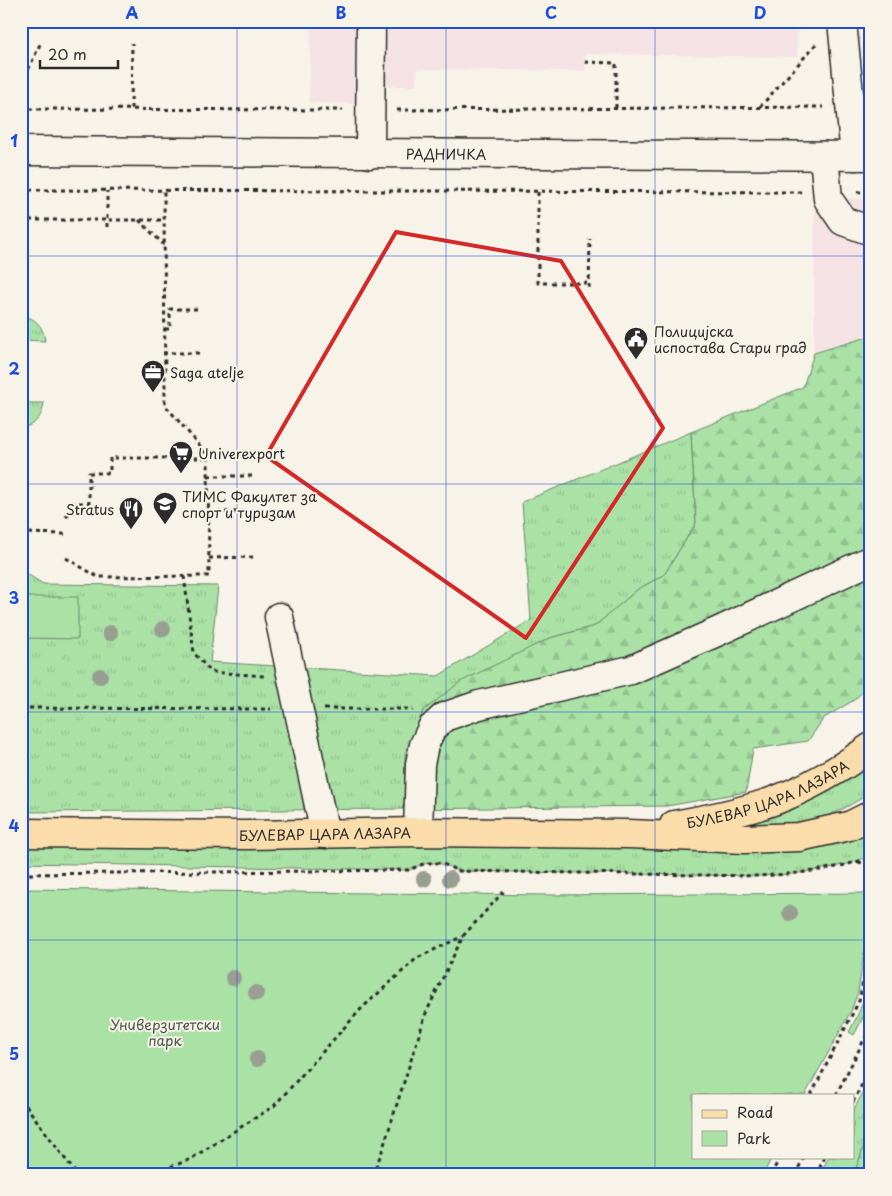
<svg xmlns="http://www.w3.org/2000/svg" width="892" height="1196" font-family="'Playpen Sans',sans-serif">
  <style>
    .built { fill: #f4e2e4 }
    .grass { fill: url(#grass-tufts); stroke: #6a8668 }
    .forest { fill: url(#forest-firs); stroke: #6a8668 }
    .green { fill: #aae2a6; stroke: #6a8668 }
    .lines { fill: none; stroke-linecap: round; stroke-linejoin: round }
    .minor-casing { stroke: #2b2b2b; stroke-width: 31 }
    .major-casing { stroke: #2b2b2b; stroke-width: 31 }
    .path { stroke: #2b2b2b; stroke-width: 3; stroke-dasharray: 4 4; stroke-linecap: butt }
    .minor { stroke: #f7f3e8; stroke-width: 28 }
    .major { stroke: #fbddab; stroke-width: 28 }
    .tree { fill: #989e91 }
    .marked { fill: none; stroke: #d62828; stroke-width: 4; stroke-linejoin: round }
    .grid { fill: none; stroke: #1d4ed8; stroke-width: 1; stroke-opacity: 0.55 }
    .labels { text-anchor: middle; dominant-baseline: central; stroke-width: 4; stroke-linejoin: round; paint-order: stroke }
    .street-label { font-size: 14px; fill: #2b2b2b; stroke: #f7f3e8 }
    .poi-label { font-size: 14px; fill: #2b2b2b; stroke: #f7f3e8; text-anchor: start }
    .park-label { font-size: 14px; fill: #4b594a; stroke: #f7f3e8 }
    .neatline { fill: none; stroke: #1d4ed8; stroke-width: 2 }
    .grid-label { font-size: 16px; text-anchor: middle; font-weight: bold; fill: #1d4ed8 }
  </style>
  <defs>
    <pattern id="grass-tufts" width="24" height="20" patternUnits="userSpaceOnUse" patternTransform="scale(1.25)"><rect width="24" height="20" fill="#aae2a6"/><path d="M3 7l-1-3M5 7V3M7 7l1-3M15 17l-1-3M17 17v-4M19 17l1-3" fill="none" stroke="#92c28f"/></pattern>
    <pattern id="forest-firs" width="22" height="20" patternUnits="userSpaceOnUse" patternTransform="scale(1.25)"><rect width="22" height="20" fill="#aae2a6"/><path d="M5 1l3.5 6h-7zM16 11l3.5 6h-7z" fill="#92c28f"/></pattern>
  </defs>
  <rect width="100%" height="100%" fill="#f7f3e8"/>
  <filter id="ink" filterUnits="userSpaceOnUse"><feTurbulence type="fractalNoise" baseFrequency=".02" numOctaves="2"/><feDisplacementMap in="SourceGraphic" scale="10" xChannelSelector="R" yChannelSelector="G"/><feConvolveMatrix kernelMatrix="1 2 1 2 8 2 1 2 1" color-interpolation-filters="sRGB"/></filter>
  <g filter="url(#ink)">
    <g class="built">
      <path d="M 311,21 L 798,21 L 797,57 L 585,54 L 585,71 L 417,69 L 416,86 L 385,86 L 384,104 L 309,103 Z"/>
      <path d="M 815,198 L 871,199 L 871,336 L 814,353 Z"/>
    </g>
    <g class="grass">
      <path d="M 21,315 C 36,318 43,326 45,341 L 21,340 Z"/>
      <path d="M 21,403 L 44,403 C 42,417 36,425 21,428 Z"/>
      <path d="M 691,432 L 696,523 L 664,575 L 638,589 L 595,626 L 550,638 L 405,801 L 402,809 L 21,812 L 21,570 L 43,584 L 218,586 L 210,662 L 438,676 L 531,620 L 522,502 Z"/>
      <path d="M 871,756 L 871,793 C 858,800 846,808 834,813 C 800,828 741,826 704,825 Z"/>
      <path d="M 871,817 L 871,853 L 857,862 L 829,868 L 793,874 L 759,876 L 457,871 C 441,861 427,860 410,870 L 21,863 L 21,836 L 745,839 Z"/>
      <path d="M 871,970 L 871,1002 L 854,1035 L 849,1032 C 860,1012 868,993 871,970 Z"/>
      <path d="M 871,1078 L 871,1125 L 854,1175 L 819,1175 L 829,1157 L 853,1157 L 853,1111 Z"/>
    </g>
    <g class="forest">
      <path d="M 871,336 L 871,684 L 854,700 L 824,718 L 808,741 L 753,749 L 746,792 L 667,806 L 402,809 L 405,801 L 405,754 L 423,711 L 460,682 L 550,638 L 595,626 L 638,589 L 664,575 L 696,523 L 691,432 L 803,387 L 814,353 Z"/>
      <path d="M 871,1125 L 871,1175 L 854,1175 Z"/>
    </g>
    <g class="green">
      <path d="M 21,597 L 78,597 L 78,639 L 21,638 Z"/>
      <path d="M 21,889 L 545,895 L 871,893 L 871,930 L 864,953 L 858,992 L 851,1011 L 805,1095 L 693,1095 L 693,1157 L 772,1157 L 763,1175 L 21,1175 Z"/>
    </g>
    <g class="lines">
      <defs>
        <g id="minor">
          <path d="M 842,21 L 855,156"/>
          <path id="s1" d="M 21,151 L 871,156"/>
          <path d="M 370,154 L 371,21"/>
          <path d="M 824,156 L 828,199 L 843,221 L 871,231"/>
          <path d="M 279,617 L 325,834"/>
          <path d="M 418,832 L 420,764 L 424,745 L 432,728 L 444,717 L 479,705 L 631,670 L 719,631 L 871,560"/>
        </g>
        <g id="major">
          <path id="s2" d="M 674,825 C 708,819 744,812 776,800 C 810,787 842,768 871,747"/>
          <path id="s3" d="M 21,833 L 245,835 L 418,832 L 629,834 L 745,839 L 799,837 L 849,826 L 871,815"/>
        </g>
      </defs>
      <use href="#minor" class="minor-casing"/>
      <use href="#major" class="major-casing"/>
      <g class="path">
        <path d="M 21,37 L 25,37 L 25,42"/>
        <path d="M 585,62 L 616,63 L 616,109"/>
        <path d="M 21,72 L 25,77"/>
        <path d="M 760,107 L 817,43"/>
        <path d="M 21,109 L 343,110"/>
        <path d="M 25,109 L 25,77 L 41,42"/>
        <path d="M 131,109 L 132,43"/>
        <path d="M 397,110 L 823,107"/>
        <path d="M 21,190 L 801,192"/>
        <path d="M 538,192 L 538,283 L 589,283"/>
        <path d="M 857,192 L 871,192"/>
        <path d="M 107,209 L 107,191"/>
        <path d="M 107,215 L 107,228"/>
        <path d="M 21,220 L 165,220"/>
        <path d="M 139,220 L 164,245"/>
        <path d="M 589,288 L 590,239"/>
        <path d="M 165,329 L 170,329 L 170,309 L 198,309"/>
        <path d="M 163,353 L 199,353"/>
        <path d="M 208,476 L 256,476"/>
        <path d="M 209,512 L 256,512"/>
        <path d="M 66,517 L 72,509 L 71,503 L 89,503 L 89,473 L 110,473 L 110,458 L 208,458"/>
        <path d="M 21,533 L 66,534"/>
        <path d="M 66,558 L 98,577 L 209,576 L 208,458 L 199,445 L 165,405 L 164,191"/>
        <path d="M 209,558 L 257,557"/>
        <path d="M 184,576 L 194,653 L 211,672 L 264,676"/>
        <path d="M 21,708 L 271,709"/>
        <path d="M 324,709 L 406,709 L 413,710"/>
        <path d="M 858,862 L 871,865"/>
        <path d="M 21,874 L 410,870 C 428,860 440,860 457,871 L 759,876 C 796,874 836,870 871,857"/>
        <path d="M 811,1095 L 859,1001 L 871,943"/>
        <path d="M 836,1095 L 871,1026"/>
        <path d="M 21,1099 L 77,1175"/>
        <path d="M 853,1102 L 871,1067"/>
        <path d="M 148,1175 L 189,1160 L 274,1106 L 361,1009 L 417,958 L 463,936"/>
        <path d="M 373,1175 L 382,1151 L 426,1013 L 463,936 L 506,889"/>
        <path d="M 771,1175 L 780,1157"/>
        <path d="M 795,1175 L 804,1157"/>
        <path d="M 816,1175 L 825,1157"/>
      </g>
      <use href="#minor" class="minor"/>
      <use href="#major" class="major"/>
    </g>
    <g class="tree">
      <circle cx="163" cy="629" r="8"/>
      <circle cx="110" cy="633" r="8"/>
      <circle cx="100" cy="676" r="8"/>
      <circle cx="424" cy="879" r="8"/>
      <circle cx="450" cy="879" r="8"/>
      <circle cx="790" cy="913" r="8"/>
      <circle cx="233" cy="978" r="8"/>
      <circle cx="256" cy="993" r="8"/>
      <circle cx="257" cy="1059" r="8"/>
    </g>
  </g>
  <path class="marked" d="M 396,232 L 561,261 L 663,428 L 526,638 L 266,456 Z"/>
  <path class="grid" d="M 237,21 L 237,1175M 446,21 L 446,1175M 655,21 L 655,1175M 21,256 L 871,256M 21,484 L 871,484M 21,712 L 871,712M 21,940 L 871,940"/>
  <defs>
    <symbol id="civic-pin" viewBox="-11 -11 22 30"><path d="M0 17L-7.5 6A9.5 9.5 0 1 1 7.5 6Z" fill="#2b2b2b" stroke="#f7f3e8"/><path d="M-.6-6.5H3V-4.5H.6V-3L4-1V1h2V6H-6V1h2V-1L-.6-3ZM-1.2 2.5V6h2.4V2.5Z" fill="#fff"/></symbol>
    <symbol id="office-pin" viewBox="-11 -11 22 30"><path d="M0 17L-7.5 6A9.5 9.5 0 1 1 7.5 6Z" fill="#2b2b2b" stroke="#f7f3e8"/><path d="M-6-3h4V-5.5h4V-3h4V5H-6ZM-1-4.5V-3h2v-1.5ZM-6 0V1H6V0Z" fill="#fff"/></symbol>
    <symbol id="supermarket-pin" viewBox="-11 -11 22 30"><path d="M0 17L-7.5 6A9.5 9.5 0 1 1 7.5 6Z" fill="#2b2b2b" stroke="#f7f3e8"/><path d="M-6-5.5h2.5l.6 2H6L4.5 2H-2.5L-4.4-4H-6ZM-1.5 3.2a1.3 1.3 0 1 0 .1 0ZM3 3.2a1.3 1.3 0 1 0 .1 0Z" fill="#fff"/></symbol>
    <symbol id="university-pin" viewBox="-11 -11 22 30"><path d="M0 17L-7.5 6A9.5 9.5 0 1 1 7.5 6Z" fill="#2b2b2b" stroke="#f7f3e8"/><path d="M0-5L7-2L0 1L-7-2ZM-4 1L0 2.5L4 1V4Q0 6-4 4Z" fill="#fff"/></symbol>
    <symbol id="restaurant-pin" viewBox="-11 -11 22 30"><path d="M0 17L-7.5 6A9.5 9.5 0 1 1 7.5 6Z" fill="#2b2b2b" stroke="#f7f3e8"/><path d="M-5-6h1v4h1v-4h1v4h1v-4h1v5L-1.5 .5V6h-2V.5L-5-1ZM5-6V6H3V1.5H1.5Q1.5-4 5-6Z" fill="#fff"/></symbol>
  </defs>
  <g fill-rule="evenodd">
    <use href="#civic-pin" x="622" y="325" width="28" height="38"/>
    <use href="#office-pin" x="139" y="358" width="28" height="38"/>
    <use href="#supermarket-pin" x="167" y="439" width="28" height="38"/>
    <use href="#university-pin" x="151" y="490" width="28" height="38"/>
    <use href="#restaurant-pin" x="117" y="495" width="28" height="38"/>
  </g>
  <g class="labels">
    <g class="street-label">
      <text stroke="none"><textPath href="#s1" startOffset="425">РАДНИЧКА</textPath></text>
      <text stroke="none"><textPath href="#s2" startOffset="99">БУЛЕВАР ЦАРА ЛАЗАРА</textPath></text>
      <text stroke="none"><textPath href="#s3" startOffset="304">БУЛЕВАР ЦАРА ЛАЗАРА</textPath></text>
    </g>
    <g class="poi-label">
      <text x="654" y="331">Полицијска<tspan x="654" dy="16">испостава Стари град</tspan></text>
      <text x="170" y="372">Saga atelje</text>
      <text x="198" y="453">Univerexport</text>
      <text x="182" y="496">ТИМС Факултет за<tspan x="182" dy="16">спорт и туризам</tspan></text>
      <text x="114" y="509" text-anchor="end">Stratus</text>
    </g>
    <g class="park-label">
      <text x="165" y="1024">Универзитетски<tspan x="165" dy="16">парк</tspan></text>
    </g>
  </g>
  <rect width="892" height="1196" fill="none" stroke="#f7f3e8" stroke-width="55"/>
  <rect x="692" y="1094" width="162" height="65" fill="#f7f3e8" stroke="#a5a39c"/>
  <rect x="702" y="1110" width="25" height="8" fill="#fbddab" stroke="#a5a39c"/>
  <text x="737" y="1118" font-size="15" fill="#2b2b2b">Road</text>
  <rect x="702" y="1131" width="25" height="15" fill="#aae2a6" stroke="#a5a39c"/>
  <text x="737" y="1144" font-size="15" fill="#2b2b2b">Park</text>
  <path d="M40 60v8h78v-8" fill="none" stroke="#2b2b2b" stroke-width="2.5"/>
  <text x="48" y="60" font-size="15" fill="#2b2b2b" stroke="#f7f3e8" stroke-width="4" paint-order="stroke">20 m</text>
  <rect x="28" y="28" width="836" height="1140" class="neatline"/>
  <g class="grid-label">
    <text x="132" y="19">A</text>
    <text x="341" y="19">B</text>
    <text x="551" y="19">C</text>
    <text x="760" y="19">D</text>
    <text x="14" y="147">1</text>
    <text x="14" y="375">2</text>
    <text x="14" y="604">3</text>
    <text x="14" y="832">4</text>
    <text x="14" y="1060">5</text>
  </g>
</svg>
